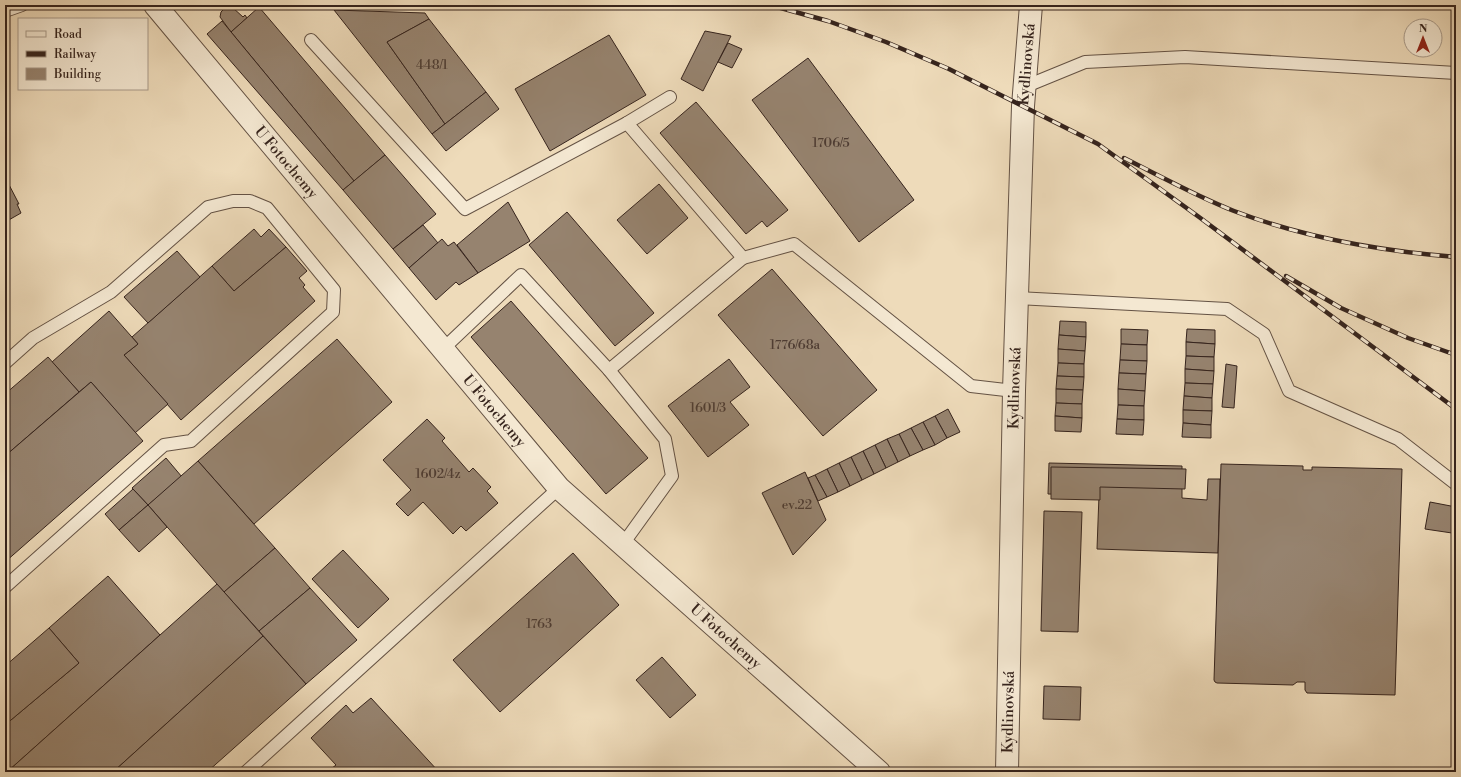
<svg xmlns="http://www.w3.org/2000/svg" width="1461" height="777" font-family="'Libre Bodoni',serif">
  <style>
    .building { fill: #96836f; stroke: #36241d }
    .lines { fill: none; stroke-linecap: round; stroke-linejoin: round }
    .lane-casing { stroke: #645244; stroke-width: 14 }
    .street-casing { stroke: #645244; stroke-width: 24 }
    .lane { stroke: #f4e8d2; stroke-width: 12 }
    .street { stroke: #f4e8d2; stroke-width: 22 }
    .rail-casing { stroke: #36241d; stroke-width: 4.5 }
    .rail { stroke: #f4e8d2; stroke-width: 3; stroke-dasharray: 9; stroke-linecap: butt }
    .labels { text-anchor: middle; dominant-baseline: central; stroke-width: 3; stroke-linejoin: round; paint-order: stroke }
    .number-label { font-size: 13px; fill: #4e3c32 }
    .street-label { font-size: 15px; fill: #36241d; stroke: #f4e8d2 }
  </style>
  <rect width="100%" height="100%" fill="#eedbba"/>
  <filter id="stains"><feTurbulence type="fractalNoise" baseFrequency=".005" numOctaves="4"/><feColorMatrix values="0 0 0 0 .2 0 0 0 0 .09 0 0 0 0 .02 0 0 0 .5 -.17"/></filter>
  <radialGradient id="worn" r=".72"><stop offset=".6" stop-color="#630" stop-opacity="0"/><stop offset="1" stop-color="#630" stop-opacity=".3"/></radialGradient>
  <g class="building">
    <path d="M 226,7 L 232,7 L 243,17 L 245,15 L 247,18 L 231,32 L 220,17 L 221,12 Z"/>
    <path d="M 259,7 L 385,155 L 354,181 L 231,32 Z"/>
    <path d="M 334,10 L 425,13 L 429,19 L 387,42 L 445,124 L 432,134 Z"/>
    <path d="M 429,19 L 486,92 L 445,124 L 387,42 Z"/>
    <path d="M 222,21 L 354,181 L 343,190 L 207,34 Z"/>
    <path d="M 705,31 L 731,36 L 703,91 L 681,79 Z"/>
    <path d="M 609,35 L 646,95 L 550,151 L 515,89 Z"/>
    <path d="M 728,43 L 742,49 L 732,68 L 718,62 Z"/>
    <path d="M 808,58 L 914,200 L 859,242 L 752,100 Z"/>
    <path d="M 486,92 L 499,109 L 446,151 L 432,134 Z"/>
    <path d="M 696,102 L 788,210 L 767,227 L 762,221 L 746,234 L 660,133 Z"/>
    <path d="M 385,155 L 436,214 L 393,249 L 343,190 Z"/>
    <path d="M 5,177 L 19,204 L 17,204 L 21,213 L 7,221 L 5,217 Z"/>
    <path d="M 659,184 L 688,218 L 647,254 L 617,220 Z"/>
    <path d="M 508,202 L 530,241 L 478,273 L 457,245 Z"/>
    <path d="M 567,212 L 654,313 L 615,346 L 529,245 Z"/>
    <path d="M 423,225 L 438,243 L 409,268 L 393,249 Z"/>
    <path d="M 254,229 L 261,237 L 269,229 L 286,247 L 234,291 L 212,266 Z"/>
    <path d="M 442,239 L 448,246 L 454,242 L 478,273 L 459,285 L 456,282 L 436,300 L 409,268 Z"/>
    <path d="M 286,247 L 307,271 L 299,278 L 305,285 L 303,287 L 315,301 L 181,420 L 124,355 L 138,344 L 132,337 L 212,266 L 234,291 Z"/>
    <path d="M 177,251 L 200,277 L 148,323 L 124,297 Z"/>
    <path d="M 772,269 L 877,390 L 823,436 L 718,315 Z"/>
    <path d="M 511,301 L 648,458 L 606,494 L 471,337 Z"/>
    <path d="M 109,311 L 138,344 L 124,355 L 168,404 L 135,433 L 91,382 L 79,392 L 52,362 Z"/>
    <path d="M 1060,321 L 1086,322 L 1086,337 L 1059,335 Z"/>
    <path d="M 1121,329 L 1148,330 L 1147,345 L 1121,344 Z"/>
    <path d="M 1187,329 L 1215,330 L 1215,344 L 1186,342 Z"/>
    <path d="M 1059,335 L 1086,337 L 1085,351 L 1058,349 Z"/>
    <path d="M 337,339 L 392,402 L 254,524 L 198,461 Z"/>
    <path d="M 1186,342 L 1215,344 L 1214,357 L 1186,356 Z"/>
    <path d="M 1121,344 L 1147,345 L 1147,361 L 1120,360 Z"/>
    <path d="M 1058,349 L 1085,351 L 1084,364 L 1058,363 Z"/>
    <path d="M 1186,356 L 1214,357 L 1214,371 L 1185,369 Z"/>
    <path d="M 48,357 L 79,392 L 5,456 L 5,394 Z"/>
    <path d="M 729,359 L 750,387 L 730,402 L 749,425 L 708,457 L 668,406 Z"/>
    <path d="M 1120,360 L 1147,361 L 1146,374 L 1119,373 Z"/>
    <path d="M 1058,363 L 1084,364 L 1084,377 L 1057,376 Z"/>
    <path d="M 1226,364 L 1237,366 L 1234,408 L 1222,407 Z"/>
    <path d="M 1185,369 L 1214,371 L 1213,384 L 1185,383 Z"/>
    <path d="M 1119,373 L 1146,374 L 1145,391 L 1118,389 Z"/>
    <path d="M 1057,376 L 1084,377 L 1083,390 L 1056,389 Z"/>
    <path d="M 91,382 L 143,441 L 5,562 L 5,456 Z"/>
    <path d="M 1185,383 L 1213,384 L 1212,398 L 1184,396 Z"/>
    <path d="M 1056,389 L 1083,390 L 1082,404 L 1056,403 Z"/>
    <path d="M 1118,389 L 1145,391 L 1144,406 L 1118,405 Z"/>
    <path d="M 1184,396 L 1212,398 L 1212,411 L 1183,410 Z"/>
    <path d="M 1056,403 L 1082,404 L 1082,418 L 1055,416 Z"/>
    <path d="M 1118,405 L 1144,406 L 1144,420 L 1117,419 Z"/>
    <path d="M 948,409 L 960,432 L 947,438 L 935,416 Z"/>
    <path d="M 1183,410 L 1212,411 L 1211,425 L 1183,423 Z"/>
    <path d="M 935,416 L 947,438 L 935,445 L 923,422 Z"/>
    <path d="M 1055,416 L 1082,418 L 1081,432 L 1055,431 Z"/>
    <path d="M 427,419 L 445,438 L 442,441 L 469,472 L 473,468 L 491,487 L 487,491 L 498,503 L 466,531 L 461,526 L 453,534 L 423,502 L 408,516 L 396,504 L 411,490 L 383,460 Z"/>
    <path d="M 1117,419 L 1144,420 L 1143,435 L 1116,434 Z"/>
    <path d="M 923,422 L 935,445 L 923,450 L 911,428 Z"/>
    <path d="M 1183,423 L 1211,425 L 1211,438 L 1182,437 Z"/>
    <path d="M 911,428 L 923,450 L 910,456 L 899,434 Z"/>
    <path d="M 899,434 L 910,456 L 898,462 L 887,439 Z"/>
    <path d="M 887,439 L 898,462 L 886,468 L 875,445 Z"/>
    <path d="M 875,445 L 886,468 L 874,474 L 863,451 Z"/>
    <path d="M 863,451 L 874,474 L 862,480 L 851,457 Z"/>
    <path d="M 851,457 L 862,480 L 850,486 L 839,463 Z"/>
    <path d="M 166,458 L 182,477 L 148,505 L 132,488 Z"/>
    <path d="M 198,461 L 275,548 L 224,592 L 148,505 Z"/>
    <path d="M 839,463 L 850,486 L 838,492 L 827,469 Z"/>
    <path d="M 1049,463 L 1182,466 L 1182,498 L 1207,500 L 1208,479 L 1220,479 L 1218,553 L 1097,549 L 1099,495 L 1048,494 Z"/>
    <path d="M 1221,464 L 1303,466 L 1303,470 L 1312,470 L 1312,467 L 1402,469 L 1395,695 L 1307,693 L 1305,690 L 1305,682 L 1297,682 L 1293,685 L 1217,683 L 1215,682 L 1214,680 Z"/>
    <path d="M 1051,467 L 1186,469 L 1185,489 L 1100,487 L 1100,500 L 1051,499 Z"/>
    <path d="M 827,469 L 838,492 L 827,497 L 815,475 Z"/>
    <path d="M 805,472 L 826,520 L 793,555 L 762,493 Z"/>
    <path d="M 815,475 L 827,497 L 818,501 L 808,478 Z"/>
    <path d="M 133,489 L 148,505 L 119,530 L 105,514 Z"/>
    <path d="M 1430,502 L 1456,507 L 1452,533 L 1425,529 Z"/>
    <path d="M 148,505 L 167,527 L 139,552 L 119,530 Z"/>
    <path d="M 1044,511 L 1082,512 L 1078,632 L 1041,631 Z"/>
    <path d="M 275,548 L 310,588 L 259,631 L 224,592 Z"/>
    <path d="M 343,550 L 389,599 L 358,628 L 312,579 Z"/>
    <path d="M 573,553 L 619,605 L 500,712 L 453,660 Z"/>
    <path d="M 108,576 L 160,635 L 7,772 L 5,772 L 5,725 L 79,663 L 49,628 Z"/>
    <path d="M 217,584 L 263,636 L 113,772 L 7,772 Z"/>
    <path d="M 310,588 L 357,640 L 306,684 L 259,631 Z"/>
    <path d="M 49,628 L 79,663 L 5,725 L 5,666 Z"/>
    <path d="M 263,636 L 306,684 L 207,772 L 113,772 Z"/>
    <path d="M 662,657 L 696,695 L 670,718 L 636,680 Z"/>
    <path d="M 1044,686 L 1081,687 L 1080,720 L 1043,719 Z"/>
    <path d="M 371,698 L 439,772 L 327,772 L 336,765 L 311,738 L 346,705 L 353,713 Z"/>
  </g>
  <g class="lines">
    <defs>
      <g id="lane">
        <path d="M 5,11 L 22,5"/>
        <path d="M 311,40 L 465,209 L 627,123 L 670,97"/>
        <path d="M 1024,87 L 1085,62 L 1185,57 L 1456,73"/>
        <path d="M 627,123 L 743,258 L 794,244 L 971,386 L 1014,391"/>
        <path d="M 1017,298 L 1227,309 L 1264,334 L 1289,391 L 1398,439 L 1456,484"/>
        <path d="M 443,349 L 521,275 L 609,370 L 665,439 L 672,476 L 623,544"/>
        <path d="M 5,363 L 33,338 L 111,292 L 208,207 L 233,201 L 250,201 L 267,208 L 334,290 L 333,312 L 191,441 L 164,445 L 5,587"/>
        <path d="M 609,370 L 743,258"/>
        <path d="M 246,772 L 559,488"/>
      </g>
      <g id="street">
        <path id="s1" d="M 155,5 L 559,488 L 879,772"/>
        <path id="s2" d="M 1007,772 L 1014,391 L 1023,106 L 1031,5"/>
      </g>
    </defs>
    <use href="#lane" class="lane-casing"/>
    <use href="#street" class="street-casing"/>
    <use href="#lane" class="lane"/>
    <use href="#street" class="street"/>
    <defs>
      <g id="rail">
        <path d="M 770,5 L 828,21 L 886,42 L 949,69 L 1098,144 L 1199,217 L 1456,409"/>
        <path d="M 1428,5 L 1456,6"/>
        <path d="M 1124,158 C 1160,176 1196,196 1234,211 C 1305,238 1380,251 1456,257"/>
        <path d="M 1286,276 L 1341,308 L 1408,338 L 1456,355"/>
      </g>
    </defs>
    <use href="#rail" class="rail-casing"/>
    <use href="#rail" class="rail"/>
  </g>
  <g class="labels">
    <g class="number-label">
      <text x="432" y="65">448/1</text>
      <text x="831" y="143">1706/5</text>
      <text x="795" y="345">1776/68a</text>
      <text x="708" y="408">1601/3</text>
      <text x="438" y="474">1602/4z</text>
      <text x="797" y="505">ev.22</text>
      <text x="539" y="624">1763</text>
    </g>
    <g class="street-label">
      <text stroke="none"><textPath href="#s2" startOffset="708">Kydlinovská</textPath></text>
      <text stroke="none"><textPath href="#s1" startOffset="205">U Fotochemy</textPath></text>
      <text stroke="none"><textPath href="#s2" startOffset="384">Kydlinovská</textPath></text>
      <text stroke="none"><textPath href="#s1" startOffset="529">U Fotochemy</textPath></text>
      <text stroke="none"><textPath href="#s1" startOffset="853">U Fotochemy</textPath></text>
      <text stroke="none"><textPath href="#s2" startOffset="60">Kydlinovská</textPath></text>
    </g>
  </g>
  <rect width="1461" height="777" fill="none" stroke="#eedbba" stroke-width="20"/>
  <rect x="6" y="6" width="1449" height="765" fill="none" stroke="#36241d" stroke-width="2"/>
  <rect x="10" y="10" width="1441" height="757" fill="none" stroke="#36241d"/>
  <rect x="18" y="18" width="130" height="72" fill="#f4e8d2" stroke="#a89a8a"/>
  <rect x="26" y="31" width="20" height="6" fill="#f4e8d2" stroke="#a89a8a"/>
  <text x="54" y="38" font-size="12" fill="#36241d">Road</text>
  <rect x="26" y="51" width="20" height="6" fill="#36241d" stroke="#a89a8a"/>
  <text x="54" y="58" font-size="12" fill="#36241d">Railway</text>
  <rect x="26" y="68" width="20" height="12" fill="#96836f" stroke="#a89a8a"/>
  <text x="54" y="78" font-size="12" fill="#36241d">Building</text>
  <g transform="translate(1423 38)"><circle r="19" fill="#f4e8d2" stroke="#a89a8a"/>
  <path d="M0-3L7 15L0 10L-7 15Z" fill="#8f2418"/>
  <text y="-6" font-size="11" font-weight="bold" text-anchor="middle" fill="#36241d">N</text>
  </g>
  <rect width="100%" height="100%" filter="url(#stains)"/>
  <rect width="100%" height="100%" fill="url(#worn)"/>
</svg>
